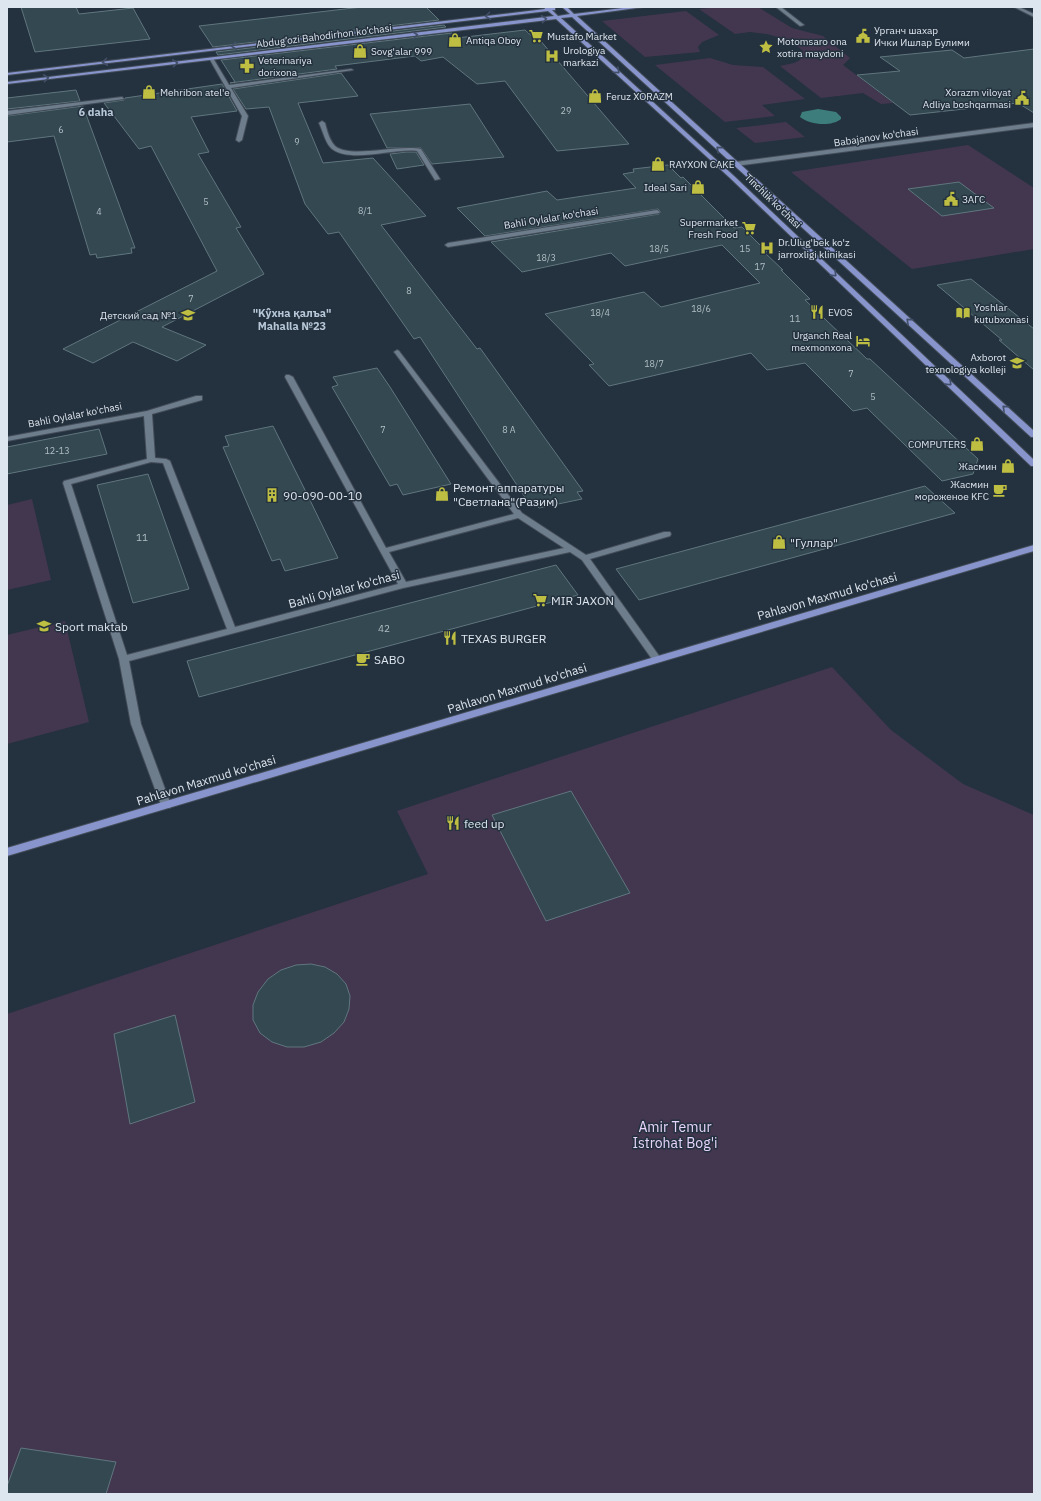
<svg xmlns="http://www.w3.org/2000/svg" width="1041" height="1501" font-family="'IBM Plex Sans',sans-serif">
  <style>
    .green { fill: #433750 }
    .water { fill: #3d7e7c }
    .building { fill: #334850; stroke: #60767e }
    .lines { fill: none; stroke-linecap: round; stroke-linejoin: round }
    .minor-casing { stroke: #434d59; stroke-width: 2 }
    .major-casing { stroke: #434d59; stroke-width: 2 }
    .minor { fill: #6e7d8c; fill-rule: evenodd }
    .major { fill: #8894cc; fill-rule: evenodd }
    .oneway { stroke: #424f69 }
    .labels { text-anchor: middle; dominant-baseline: central; stroke-width: 3; stroke-linejoin: round; paint-order: stroke }
    .far-number-label { font-size: 9px; fill: #b2bec6 }
    .far-poi-label { font-size: 10px; fill: #dde5ee; stroke: #24313e; text-anchor: start }
    .far-street-label { font-size: 10px; fill: #dde5ee; stroke: #24313e }
    .number-label { font-size: 10px; fill: #b2bec6 }
    .far-neighbourhood-label { font-size: 11px; font-weight: bold; fill: #b7c7d7; stroke: #24313e }
    .poi-label { font-size: 12px; fill: #dde5ee; stroke: #24313e; text-anchor: start }
    .street-label { font-size: 12px; fill: #dde5ee; stroke: #24313e }
    .near-park-label { font-size: 14px; fill: #e7d5fd; stroke: #24313e }
  </style>
  <rect width="100%" height="100%" fill="#24313e"/>
  <g class="green">
    <path d="M 720,7 L 758,7 L 792,28 L 823,36 L 850,58 L 843,65 L 893,103 L 881,104 L 863,93 L 821,98 L 780,66 L 794,63 L 800,60 L 803,51 L 791,41 L 767,34 L 750,32 L 735,34 L 699,9 Z"/>
    <path d="M 686,11 L 719,35 L 702,42 L 698,47 L 700,52 L 645,57 L 602,21 Z"/>
    <path d="M 710,58 L 733,65 L 763,67 L 805,99 L 762,105 L 775,116 L 725,122 L 655,65 Z"/>
    <path d="M 786,122 L 805,137 L 755,143 L 736,128 Z"/>
    <path d="M 968,145 L 1034,188 L 1034,249 L 912,269 L 791,172 Z"/>
    <path d="M 32,499 L 51,580 L 7,590 L 7,505 Z"/>
    <path d="M 65,621 L 89,722 L 7,744 L 7,635 Z"/>
    <path d="M 832,667 L 891,730 L 963,784 L 1034,815 L 1034,1494 L 7,1494 L 7,1014 L 428,874 L 397,811 Z"/>
  </g>
  <path class="water" d="M 818,109 L 836,112 L 841,117 L 841,119 C 831,127 810,125 800,117 L 802,112 Z"/>
  <g class="building">
    <path d="M 21,7 L 76,7 L 79,14 L 133,8 L 150,39 L 35,52 Z"/>
    <path d="M 362,7 L 426,7 L 439,20 L 213,47 L 199,26 Z"/>
    <path d="M 444,25 L 446,27 L 218,55 L 216,52 Z"/>
    <path d="M 525,30 L 535,39 L 539,39 L 629,144 L 557,151 L 505,81 L 477,84 L 443,57 L 421,61 L 415,56 L 335,66 L 337,69 L 230,83 L 235,82 L 221,60 L 452,33 L 457,38 Z"/>
    <path d="M 1034,49 L 1034,113 L 1018,103 L 910,115 L 857,75 L 900,71 L 880,57 L 952,50 L 964,58 Z"/>
    <path d="M 341,73 L 358,96 L 298,103 L 323,163 L 373,158 L 426,216 L 381,225 L 477,349 L 480,348 L 508,387 L 583,491 L 577,492 L 582,499 L 539,508 L 534,501 L 528,502 L 420,337 L 414,339 L 339,232 L 328,234 L 305,204 L 269,107 L 246,109 L 233,89 Z"/>
    <path d="M 222,84 L 237,111 L 191,117 L 209,152 L 198,154 L 241,227 L 236,228 L 264,274 L 162,327 L 206,345 L 177,361 L 133,342 L 93,363 L 63,349 L 217,271 L 151,146 L 139,149 L 104,103 L 124,100 L 125,98 Z"/>
    <path d="M 76,90 L 80,101 L 7,109 L 7,98 Z"/>
    <path d="M 470,104 L 504,157 L 432,164 L 421,148 L 387,148 L 370,114 Z"/>
    <path d="M 83,106 L 135,248 L 131,248 L 132,253 L 97,258 L 96,254 L 90,255 L 54,136 L 7,142 L 7,116 Z"/>
    <path d="M 407,152 L 416,152 L 424,165 L 397,169 L 390,154 Z"/>
    <path d="M 668,165 L 681,178 L 683,177 L 734,228 L 742,227 L 767,252 L 764,252 L 783,270 L 781,270 L 810,299 L 805,300 L 867,359 L 870,359 L 978,459 L 973,474 L 942,481 L 867,408 L 853,411 L 805,363 L 767,370 L 751,353 L 609,386 L 589,365 L 594,364 L 545,314 L 644,292 L 661,307 L 760,283 L 722,245 L 625,266 L 611,253 L 522,272 L 491,242 L 659,214 L 661,212 L 658,209 L 485,236 L 457,208 L 547,191 L 557,200 L 636,188 L 623,174 L 634,172 L 633,169 Z"/>
    <path d="M 959,182 L 994,208 L 942,216 L 908,189 Z"/>
    <path d="M 971,279 L 1034,329 L 1034,370 L 999,340 L 1002,340 L 937,285 Z"/>
    <path d="M 377,368 L 390,387 L 451,484 L 403,495 L 397,484 L 390,486 L 332,387 L 338,385 L 333,377 Z"/>
    <path d="M 273,426 L 308,496 L 338,558 L 285,571 L 280,559 L 272,561 L 223,447 L 229,446 L 225,436 Z"/>
    <path d="M 99,429 L 107,454 L 7,474 L 7,447 Z"/>
    <path d="M 148,474 L 189,589 L 133,603 L 97,485 Z"/>
    <path d="M 925,486 L 955,513 L 639,600 L 616,569 Z"/>
    <path d="M 556,565 L 578,595 L 199,697 L 187,661 Z"/>
    <path d="M 571,791 L 630,893 L 546,921 L 492,815 Z"/>
    <path d="M 311,964 L 325,967 L 337,974 L 346,984 L 350,996 L 349,1009 L 344,1022 L 334,1033 L 321,1042 L 304,1047 L 287,1047 L 272,1042 L 260,1033 L 253,1020 L 253,1005 L 258,992 L 268,979 L 281,970 L 296,965 Z"/>
    <path d="M 175,1015 L 195,1102 L 130,1124 L 114,1034 Z"/>
    <path d="M 21,1448 L 116,1462 L 106,1494 L 7,1494 L 7,1486 Z"/>
  </g>
  <g class="lines">
    <defs>
      <g id="minor">
        <path d="M 776,7 L 781,7 L 804,25 L 800,26 Z"/>
        <path d="M 1014,7 L 1019,7 L 1034,14 L 1034,17 Z"/>
        <path d="M 209,58 L 213,58 L 229,85 L 351,69 L 353,70 L 231,88 L 248,116 L 242,140 L 239,142 L 236,140 L 242,116 Z"/>
        <path d="M 122,97 L 124,99 L 7,115 L 7,111 Z"/>
        <path d="M 322,121 L 325,123 C 327,130 329,140 335,146 C 349,159 399,144 421,149 L 440,179 L 435,180 L 417,151 C 394,148 349,164 331,148 C 325,142 323,131 319,123 Z"/>
        <path d="M 1034,123 L 1034,127 L 720,168 L 717,166 L 720,164 Z"/>
        <path d="M 657,210 L 660,212 L 659,213 L 448,247 L 445,245 L 448,243 Z"/>
        <path d="M 397,350 L 399,351 L 522,513 L 586,555 L 664,532 L 670,532 L 671,534 L 670,536 L 590,559 L 662,660 L 660,662 L 654,662 L 582,560 L 570,552 L 403,588 L 129,661 L 141,724 L 171,805 L 170,808 L 162,808 L 131,724 L 119,659 L 63,483 L 64,481 L 147,459 L 144,416 L 7,441 L 7,437 L 147,411 L 196,396 L 202,396 L 202,400 L 152,414 L 155,458 L 166,459 L 170,461 L 235,627 L 398,584 L 285,377 L 286,375 L 289,375 L 293,377 L 386,548 L 514,514 L 395,353 L 394,352 ZM 151,462 L 163,463 L 227,629 L 127,655 L 71,484 ZM 518,518 L 564,548 L 406,582 L 389,552 Z"/>
      </g>
      <g id="major">
        <path d="M 544,7 L 555,8 L 555,10 L 552,10 L 558,16 L 570,14 L 562,7 L 567,7 L 574,14 L 631,7 L 644,7 L 577,16 L 1034,431 L 1034,437 L 1031,437 L 572,17 L 561,18 L 734,176 L 1034,460 L 1034,466 L 1031,466 L 730,178 L 556,19 L 7,84 L 7,82 L 554,16 L 548,11 L 7,75 L 7,73 L 545,9 Z"/>
        <path d="M 1034,545 L 1034,551 L 7,856 L 7,848 Z"/>
      </g>
    </defs>
    <use href="#minor" class="minor-casing"/>
    <use href="#major" class="major-casing"/>
    <use href="#minor" class="minor"/>
    <use href="#major" class="major"/>
  </g>
  <defs><path id="oneway-chevron" d="M-2-3.5L2.5 0L-2 3.5" fill="none" stroke-width="1.6" stroke-linecap="round" stroke-linejoin="round"/></defs>
  <g class="oneway">
    <use href="#oneway-chevron" transform="translate(488 16) rotate(173)"/>
    <use href="#oneway-chevron" transform="translate(544 19) rotate(-7)"/>
    <use href="#oneway-chevron" transform="translate(415 35) rotate(-7)"/>
    <use href="#oneway-chevron" transform="translate(234 46) rotate(173)"/>
    <use href="#oneway-chevron" transform="translate(105 62) rotate(173)"/>
    <use href="#oneway-chevron" transform="translate(175 63) rotate(-7)"/>
    <use href="#oneway-chevron" transform="translate(617 71) rotate(42)"/>
    <use href="#oneway-chevron" transform="translate(46 78) rotate(-7)"/>
    <use href="#oneway-chevron" transform="translate(719 149) rotate(-138)"/>
    <use href="#oneway-chevron" transform="translate(834 274) rotate(44)"/>
    <use href="#oneway-chevron" transform="translate(909 321) rotate(-138)"/>
    <use href="#oneway-chevron" transform="translate(949 383) rotate(44)"/>
    <use href="#oneway-chevron" transform="translate(1005 408) rotate(-138)"/>
  </g>
  <defs>
    <symbol id="supermarket-bare" viewBox="-9 -9 18 18"><path d="M-6-5.5h2.5l.6 2H6L4.5 2H-2.5L-4.4-4H-6ZM-1.5 3.2a1.3 1.3 0 1 0 .1 0ZM3 3.2a1.3 1.3 0 1 0 .1 0Z" fill="#bebf42" stroke="#24313e" stroke-width="2.5" paint-order="stroke"/></symbol>
    <symbol id="civic-bare" viewBox="-9 -9 18 18"><path d="M-.6-6.5H3V-4.5H.6V-3L4-1V1h2V6H-6V1h2V-1L-.6-3ZM-1.2 2.5V6h2.4V2.5Z" fill="#bebf42" stroke="#24313e" stroke-width="2.5" paint-order="stroke"/></symbol>
    <symbol id="shop-bare" viewBox="-9 -9 18 18"><path d="M-5-2.5h2.3a2.7 3.5 0 0 1 5.4 0H5L5.5 6h-11ZM-1.5-2.5h3a1.5 2.3 0 0 0-3 0Z" fill="#bebf42" stroke="#24313e" stroke-width="2.5" paint-order="stroke"/></symbol>
    <symbol id="sight-bare" viewBox="-9 -9 18 18"><path d="M0-6L1.8-2.2L6-1.7L2.9 1.2L3.7 5.4L0 3.3L-3.7 5.4L-2.9 1.2L-6-1.7L-1.8-2.2Z" fill="#bebf42" stroke="#24313e" stroke-width="2.5" paint-order="stroke"/></symbol>
    <symbol id="hospital-bare" viewBox="-9 -9 18 18"><path d="M-5-5h3v3.5h4V-5h3V5h-3V1.5h-4V5h-3Z" fill="#bebf42" stroke="#24313e" stroke-width="2.5" paint-order="stroke"/></symbol>
    <symbol id="pharmacy-bare" viewBox="-9 -9 18 18"><path d="M-2-6h4v4h4v4h-4v4h-4v-4h-4v-4h4Z" fill="#bebf42" stroke="#24313e" stroke-width="2.5" paint-order="stroke"/></symbol>
    <symbol id="restaurant-bare" viewBox="-9 -9 18 18"><path d="M-5-6h1v4h1v-4h1v4h1v-4h1v5L-1.5 .5V6h-2V.5L-5-1ZM5-6V6H3V1.5H1.5Q1.5-4 5-6Z" fill="#bebf42" stroke="#24313e" stroke-width="2.5" paint-order="stroke"/></symbol>
    <symbol id="library-bare" viewBox="-9 -9 18 18"><path d="M-6-4Q-3-5.5-.7-3.5V5Q-3 3-6 4ZM6-4Q3-5.5 .7-3.5V5Q3 3 6 4Z" fill="#bebf42" stroke="#24313e" stroke-width="2.5" paint-order="stroke"/></symbol>
    <symbol id="school-bare" viewBox="-9 -9 18 18"><path d="M0-5L7-2L0 1L-7-2ZM-4 1L0 2.5L4 1V4Q0 6-4 4Z" fill="#bebf42" stroke="#24313e" stroke-width="2.5" paint-order="stroke"/></symbol>
    <symbol id="hotel-bare" viewBox="-9 -9 18 18"><path d="M-6-4.5h1.5V1H6V5H4.5V3h-9V5H-6ZM-4 0a1.8 1.8 0 1 1 3.6 0ZM.5 0V-2.5h3Q6-2.5 6 0Z" fill="#bebf42" stroke="#24313e" stroke-width="2.5" paint-order="stroke"/></symbol>
    <symbol id="university-bare" viewBox="-9 -9 18 18"><path d="M0-5L7-2L0 1L-7-2ZM-4 1L0 2.5L4 1V4Q0 6-4 4Z" fill="#bebf42" stroke="#24313e" stroke-width="2.5" paint-order="stroke"/></symbol>
    <symbol id="cafe-bare" viewBox="-9 -9 18 18"><path d="M-5.5-4.5H6V0H3Q3 3.5 0 3.5H-2.5Q-5.5 3.5-5.5 0ZM3-3.2v2h1.7v-2ZM-6 4.5H4V6H-6Z" fill="#bebf42" stroke="#24313e" stroke-width="2.5" paint-order="stroke"/></symbol>
    <symbol id="building-bare" viewBox="-9 -9 18 18"><path d="M-4-6H4V6H1V3H-1V6H-4ZM-2.5-4.3h1.7v1.8h-1.7ZM.8-4.3h1.7v1.8H.8ZM-2.5-1h1.7V.8h-1.7ZM.8-1h1.7V.8H.8Z" fill="#bebf42" stroke="#24313e" stroke-width="2.5" paint-order="stroke"/></symbol>
  </defs>
  <g fill-rule="evenodd">
    <use href="#supermarket-bare" x="526" y="26" width="20" height="20"/>
    <use href="#civic-bare" x="853" y="26" width="20" height="20"/>
    <use href="#shop-bare" x="445" y="30" width="20" height="20"/>
    <use href="#sight-bare" x="756" y="37" width="20" height="20"/>
    <use href="#shop-bare" x="350" y="41" width="20" height="20"/>
    <use href="#hospital-bare" x="542" y="46" width="20" height="20"/>
    <use href="#pharmacy-bare" x="237" y="56" width="20" height="20"/>
    <use href="#shop-bare" x="139" y="82" width="20" height="20"/>
    <use href="#shop-bare" x="585" y="86" width="20" height="20"/>
    <use href="#civic-bare" x="1012" y="88" width="20" height="20"/>
    <use href="#shop-bare" x="648" y="154" width="20" height="20"/>
    <use href="#shop-bare" x="688" y="177" width="20" height="20"/>
    <use href="#civic-bare" x="941" y="189" width="20" height="20"/>
    <use href="#supermarket-bare" x="739" y="218" width="20" height="20"/>
    <use href="#hospital-bare" x="757" y="238" width="20" height="20"/>
    <use href="#restaurant-bare" x="807" y="302" width="20" height="20"/>
    <use href="#library-bare" x="953" y="303" width="20" height="20"/>
    <use href="#school-bare" x="178" y="305" width="20" height="20"/>
    <use href="#hotel-bare" x="853" y="331" width="20" height="20"/>
    <use href="#university-bare" x="1007" y="353" width="20" height="20"/>
    <use href="#shop-bare" x="967" y="434" width="20" height="20"/>
    <use href="#shop-bare" x="998" y="456" width="20" height="20"/>
    <use href="#cafe-bare" x="990" y="480" width="20" height="20"/>
    <use href="#shop-bare" x="432" y="484" width="20" height="20"/>
    <use href="#building-bare" x="262" y="485" width="20" height="20"/>
    <use href="#shop-bare" x="769" y="532" width="20" height="20"/>
    <use href="#supermarket-bare" x="530" y="590" width="20" height="20"/>
    <use href="#school-bare" x="34" y="616" width="20" height="20"/>
    <use href="#restaurant-bare" x="440" y="628" width="20" height="20"/>
    <use href="#cafe-bare" x="353" y="649" width="20" height="20"/>
    <use href="#restaurant-bare" x="443" y="813" width="20" height="20"/>
  </g>
  <g class="labels">
    <g class="far-number-label">
      <text x="566" y="110">29</text>
      <text x="61" y="129">6</text>
      <text x="297" y="141">9</text>
      <text x="206" y="201">5</text>
      <text x="365" y="210">8/1</text>
      <text x="99" y="211">4</text>
      <text x="659" y="248">18/5</text>
      <text x="745" y="248">15</text>
      <text x="546" y="257">18/3</text>
      <text x="760" y="266">17</text>
      <text x="409" y="290">8</text>
      <text x="191" y="298">7</text>
      <text x="701" y="308">18/6</text>
      <text x="600" y="312">18/4</text>
      <text x="795" y="318">11</text>
      <text x="654" y="363">18/7</text>
      <text x="851" y="373">7</text>
      <text x="873" y="396">5</text>
      <text x="383" y="429">7</text>
      <text x="509" y="429">8 А</text>
      <text x="57" y="450">12-13</text>
    </g>
    <g class="far-poi-label">
      <text x="874" y="30">Урганч шахар<tspan x="874" dy="12">Ички Ишлар Булими</tspan></text>
      <text x="547" y="36">Mustafo Market</text>
      <text x="466" y="40">Antiqa Oboy</text>
      <text x="777" y="41">Motomsaro ona<tspan x="777" dy="12">xotira maydoni</tspan></text>
      <text x="563" y="50">Urologiya<tspan x="563" dy="12">markazi</tspan></text>
      <text x="371" y="51">Sovg'alar 999</text>
      <text x="258" y="60">Veterinariya<tspan x="258" dy="12">dorixona</tspan></text>
      <text x="160" y="92">Mehribon atel'e</text>
      <text x="1011" y="92" text-anchor="end">Xorazm viloyat<tspan x="1011" dy="12">Adliya boshqarmasi</tspan></text>
      <text x="606" y="96">Feruz XORAZM</text>
      <text x="669" y="164">RAYXON CAKE</text>
      <text x="687" y="187" text-anchor="end">Ideal Sari</text>
      <text x="962" y="199">ЗАГС</text>
      <text x="738" y="222" text-anchor="end">Supermarket<tspan x="738" dy="12">Fresh Food</tspan></text>
      <text x="778" y="242">Dr.Ulug'bek ko'z<tspan x="778" dy="12">jarroxligi klinikasi</tspan></text>
      <text x="974" y="307">Yoshlar<tspan x="974" dy="12">kutubxonasi</tspan></text>
      <text x="828" y="312">EVOS</text>
      <text x="177" y="315" text-anchor="end">Детский сад №1</text>
      <text x="852" y="335" text-anchor="end">Urganch Real<tspan x="852" dy="12">mexmonxona</tspan></text>
      <text x="1006" y="357" text-anchor="end">Axborot<tspan x="1006" dy="12">texnologiya kolleji</tspan></text>
      <text x="966" y="444" text-anchor="end">COMPUTERS</text>
      <text x="997" y="466" text-anchor="end">Жасмин</text>
      <text x="989" y="484" text-anchor="end">Жасмин<tspan x="989" dy="12">мороженое KFC</tspan></text>
    </g>
    <g class="far-street-label">
      <text transform="translate(324 36) rotate(-7)">Abdug’ozi Bahodirhon ko’chasi</text>
      <text transform="translate(876 137) rotate(-8)">Babajanov ko'chasi</text>
      <text transform="translate(773 201) rotate(44)">Tinchlik ko'chasi</text>
      <text transform="translate(551 218) rotate(-9)">Bahli Oylalar ko'chasi</text>
      <text transform="translate(75 415) rotate(-11)">Bahli Oylalar ko'chasi</text>
    </g>
    <g class="number-label">
      <text x="142" y="537">11</text>
      <text x="384" y="628">42</text>
    </g>
    <g class="far-neighbourhood-label">
      <text x="96" y="112">6 daha</text>
      <text x="292" y="313">"Kŷхна қалъа"<tspan x="292" dy="13">Mahalla №23</tspan></text>
    </g>
    <g class="poi-label">
      <text x="453" y="487">Ремонт аппаратуры<tspan x="453" dy="14">"Светлана"(Разим)</tspan></text>
      <text x="283" y="495">90-090-00-10</text>
      <text x="790" y="542">"Гуллар"</text>
      <text x="551" y="600">MIR JAXON</text>
      <text x="55" y="626">Sport maktab</text>
      <text x="461" y="638">TEXAS BURGER</text>
      <text x="374" y="659">SABO</text>
      <text x="464" y="823">feed up</text>
    </g>
    <g class="street-label">
      <text transform="translate(344 589) rotate(-15)">Bahli Oylalar ko'chasi</text>
      <text transform="translate(827 596) rotate(-16)">Pahlavon Maxmud ko'chasi</text>
      <text transform="translate(517 688) rotate(-17)">Pahlavon Maxmud ko'chasi</text>
      <text transform="translate(206 780) rotate(-17)">Pahlavon Maxmud ko'chasi</text>
    </g>
    <g class="near-park-label">
      <text x="675" y="1127">Amir Temur<tspan x="675" dy="16">Istrohat Bog'i</tspan></text>
    </g>
  </g>
  <rect width="1041" height="1501" fill="none" stroke="#dde5ee" stroke-width="16"/>
</svg>
